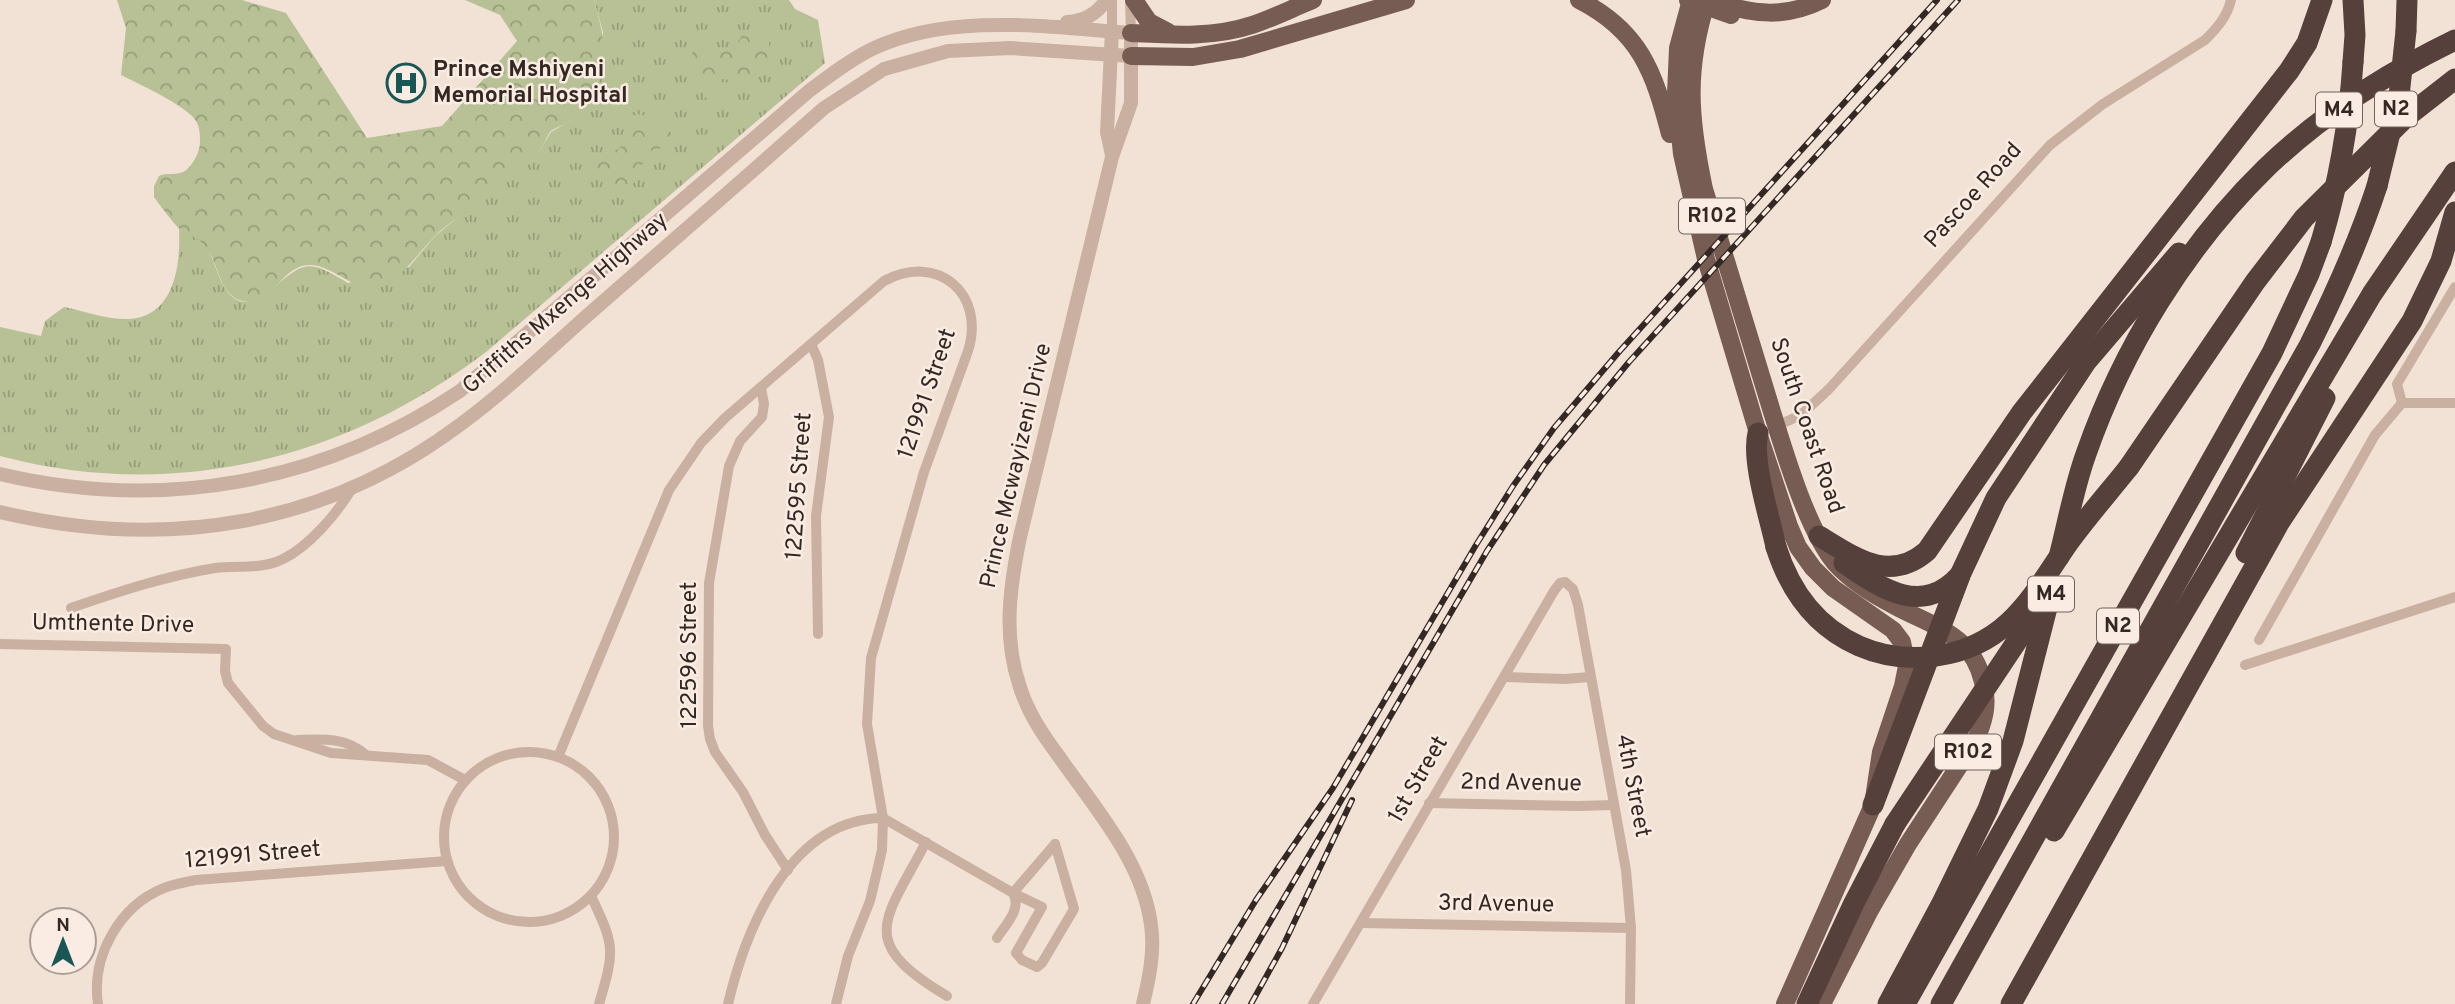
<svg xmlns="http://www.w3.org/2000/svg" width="2455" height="1004" font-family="Overpass,sans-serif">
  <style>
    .grass { fill: url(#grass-tufts) }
    .forest { fill: url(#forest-crowns) }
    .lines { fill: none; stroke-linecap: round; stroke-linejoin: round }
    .minor { stroke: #cab0a1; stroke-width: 10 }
    .tertiary { stroke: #cab0a1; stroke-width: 14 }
    .primary { stroke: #775c54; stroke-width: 18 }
    .motorway { stroke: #56403b; stroke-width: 21 }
    .rail-casing { stroke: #342824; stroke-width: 6 }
    .rail { stroke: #faece2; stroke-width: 3.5; stroke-dasharray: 10; stroke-linecap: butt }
    .primary-bridge { stroke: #775c54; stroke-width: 18 }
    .motorway-bridge { stroke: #56403b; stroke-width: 21 }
    .labels { text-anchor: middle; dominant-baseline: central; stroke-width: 5; stroke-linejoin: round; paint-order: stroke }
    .shield { fill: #faece2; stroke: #6f635d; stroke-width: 2 }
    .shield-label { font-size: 21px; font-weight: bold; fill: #342824 }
    .poi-label { font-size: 23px; font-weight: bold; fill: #342824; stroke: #faece2; text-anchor: start }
    .street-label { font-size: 23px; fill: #342824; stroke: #faece2 }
  </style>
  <defs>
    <pattern id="grass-tufts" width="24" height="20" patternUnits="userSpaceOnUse" patternTransform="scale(1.75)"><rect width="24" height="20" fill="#b7c195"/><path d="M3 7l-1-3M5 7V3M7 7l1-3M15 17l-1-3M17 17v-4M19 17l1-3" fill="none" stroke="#969d79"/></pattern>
    <pattern id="forest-crowns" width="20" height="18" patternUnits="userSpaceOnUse" patternTransform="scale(1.75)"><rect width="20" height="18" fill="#b7c195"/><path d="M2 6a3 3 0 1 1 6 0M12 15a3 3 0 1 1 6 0" fill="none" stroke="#969d79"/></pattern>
  </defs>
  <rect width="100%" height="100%" fill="#f2e2d5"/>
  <path class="grass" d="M 594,0 L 789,0 L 795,9 L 818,20 L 825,63 L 486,352 C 344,460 174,502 0,456 L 0,327 L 41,336 L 45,321 L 64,307 C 84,311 108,320 129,319 C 174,317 181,265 179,229 C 186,233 197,236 203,242 C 217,258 219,300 245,302 C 254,302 263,297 269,292 C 304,261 307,258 348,283 L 409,267 L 435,236 L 540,150 L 551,132 L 570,121 L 598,82 L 603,32 Z"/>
  <g class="forest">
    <path d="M 117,0 L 242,0 L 286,13 L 367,138 L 442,126 L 517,41 L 500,15 L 465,0 L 594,0 C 601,26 611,58 597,83 C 591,95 579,113 569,122 C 563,126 555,127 550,132 C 546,138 544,145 539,151 C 529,162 516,173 504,183 C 484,201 461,214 440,231 C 420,249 408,274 382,285 C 352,296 330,258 302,266 C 280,272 266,311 239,300 C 220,292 219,268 209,252 C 198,235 195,240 181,230 C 176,227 159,204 154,197 L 154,186 L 159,176 C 167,172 177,176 185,171 C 193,165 200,152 200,142 C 200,136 200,127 196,121 C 187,106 139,84 121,75 L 126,28 Z"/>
    <path d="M 757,29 L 767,32 C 771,46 770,61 763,73 L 741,76 L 735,81 L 723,79 L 720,81 L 720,97 L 713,99 L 706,98 L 702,90 L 701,79 L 690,61 L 693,50 C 700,48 702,50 710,52 C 729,56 737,44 746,30 Z"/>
    <path d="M 636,114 L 647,116 L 653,125 L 667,127 L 671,133 C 667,147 663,149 649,151 C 646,159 641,165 639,172 C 627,203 613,197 596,173 L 599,158 L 620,148 L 630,119 Z"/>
  </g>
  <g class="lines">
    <g class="minor">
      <path d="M 1112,0 L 1112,31"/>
      <path d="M 1130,0 L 1131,33"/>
      <path d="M 811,344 L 818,360 L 829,417 L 816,516 L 818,634"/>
      <path d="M 761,388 L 764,404 L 762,417 L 740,441 L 729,466 L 709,583 L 708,726 L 710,739 L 715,752 L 743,792 L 765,835 L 788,870"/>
      <path d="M 2402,403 L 2397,384 L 2455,287"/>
      <path d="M 1774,427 L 1801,415 L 1829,389 L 2050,145 L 2103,104 L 2205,40 C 2217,28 2227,17 2231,0"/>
      <path d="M 71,608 C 117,592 166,576 215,568 C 238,565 261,570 283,559 C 310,546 338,512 353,487"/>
      <path d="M 2259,640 L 2375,435 L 2402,403 L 2455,403"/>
      <path d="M 0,644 L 226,649 L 225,671 L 228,683 L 263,726 L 274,734 L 331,753 L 428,760 L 465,780"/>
      <path d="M 2245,665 L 2455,597"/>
      <path d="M 1505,677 L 1565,679 L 1590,677"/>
      <path d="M 297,740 C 323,739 346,737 366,755"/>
      <circle cx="529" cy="837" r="85"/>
      <path d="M 558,757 L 669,490 L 701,443 L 725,418 L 884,281 C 938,252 986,294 968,351 L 924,472 L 871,658 L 867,724 L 883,818 L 882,850 L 870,901 L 848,956 L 836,1004"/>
      <path d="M 1429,803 L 1578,806 L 1614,805"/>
      <path d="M 926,842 C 885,921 855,941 947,996"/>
      <path d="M 1013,893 L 1055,844"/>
      <path d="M 1015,894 L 1042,907 L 1016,953 L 1022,960 L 1037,967 L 1042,963 L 1074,909 L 1055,844"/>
      <path d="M 591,896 C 615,946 615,950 599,1004"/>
      <path d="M 1361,923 L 1631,928"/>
      <path d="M 98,1004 C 91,957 119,906 164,888 C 174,884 185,882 196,880 L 447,861"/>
      <path d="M 728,1004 C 746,928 790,819 883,818 L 1013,893 C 1022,909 1006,924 997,938"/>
      <path d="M 1313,1004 L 1554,591 L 1560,583 L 1565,582 L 1573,589 L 1578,605 L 1626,870 L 1631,928 L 1630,1004"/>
    </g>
    <g class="tertiary">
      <path d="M 1067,22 C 1085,21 1096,14 1107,0"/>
      <path d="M 1112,31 L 1107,132 L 1112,155"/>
      <path d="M 0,474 C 162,512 321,484 460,391 L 809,91 C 829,76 850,60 872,49 C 950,12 1048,27 1131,33 L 1131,103 L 1112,157 L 1020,537 C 1010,586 1003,635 1019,684 C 1027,712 1043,735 1060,758 C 1095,808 1143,862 1151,925 C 1155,951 1149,979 1143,1004"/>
      <path d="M 0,512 C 165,551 324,527 461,424 C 506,391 547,351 589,314 C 668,245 746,177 824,108 L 884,69 L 948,51 L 1010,48 L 1131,56"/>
    </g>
    <g class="primary">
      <path d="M 1134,0 L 1149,22 L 1168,32"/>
      <path d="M 1579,0 C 1640,31 1654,72 1670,134"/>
      <path d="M 1691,0 L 1678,48 L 1676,94 L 1682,154 L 1706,259 L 1758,433 L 1789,526 L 1798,547 L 1813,568 L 1833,588 L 1893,630 L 1902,642 L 1907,666 L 1903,686 L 1881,752 L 1873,805 L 1785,1004"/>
      <path d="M 1707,0 C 1685,70 1689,118 1704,189 C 1726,260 1748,331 1769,402 C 1783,447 1806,528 1835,563 C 1851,581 1874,595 1895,606 C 1934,627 1972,634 1983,682 C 1989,704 1984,723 1974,743 L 1908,844 L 1870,910 L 1822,1004"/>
      <path d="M 1716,2 C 1754,15 1786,18 1822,0"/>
      <path d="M 1131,33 C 1171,35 1213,38 1252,25 C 1273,18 1293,8 1313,0"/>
      <path d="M 1131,56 L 1193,57 L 1240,49 L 1406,0"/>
    </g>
    <g class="motorway">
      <path d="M 2353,0 L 2355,35 L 2353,62"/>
      <path d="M 2406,31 L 2407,0"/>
      <path d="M 1758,433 C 1751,461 1770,518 1776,547"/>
      <path d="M 2129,467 L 2255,282 L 2304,218 L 2405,118 L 2455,79"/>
      <path d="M 1819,536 C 1854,557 1889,584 1927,551 L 2022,412 L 2289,71 L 2307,43 L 2322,0"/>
      <path d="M 2246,553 L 2325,398"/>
      <path d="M 2059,557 C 2068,522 2074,487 2086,454 C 2123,348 2186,246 2266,168 C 2321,115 2387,73 2455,40"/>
      <path d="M 1844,563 C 1882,589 1922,617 1960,575"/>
      <path d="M 1873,805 L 1961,573 L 1996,498 L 2086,362 L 2179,253"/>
      <path d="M 2054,831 L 2372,294 L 2455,172"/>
      <path d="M 1807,1004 L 1854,903 L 1895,824"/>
      <path d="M 1888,1004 L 1941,905 L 1988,809 L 2013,741 L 2051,592"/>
      <path d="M 1905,1004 L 2272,353 L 2309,274 L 2321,242"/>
      <path d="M 1941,1004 L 2310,344 C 2336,292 2359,241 2377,186"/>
      <path d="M 2011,1004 L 2279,523 L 2412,321 L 2441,261 L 2455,212"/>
    </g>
    <defs>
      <g id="rail">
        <path d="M 1193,1004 L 1256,900 L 1333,788 L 1476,545 L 1513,486 L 1554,428 L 1618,353 L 1937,0"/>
        <path d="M 1222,1004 L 1487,551 L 1544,465 L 1629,362 L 1958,0"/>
        <path d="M 1251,1004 L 1282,948 L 1352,800"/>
      </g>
    </defs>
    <use href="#rail" class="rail-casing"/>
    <use href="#rail" class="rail"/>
    <path class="primary-bridge" d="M 1688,0 L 1731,15"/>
    <g class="motorway-bridge">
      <path d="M 2377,186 L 2399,96 L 2406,31"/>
      <path d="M 2321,242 C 2339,182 2349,124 2353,62"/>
      <path d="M 1776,547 C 1790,591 1816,627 1859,646 C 1907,667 1969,659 2008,623 C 2033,600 2050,569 2069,542 C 2088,516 2109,492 2129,467"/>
      <path d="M 1895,824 L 2049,593"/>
    </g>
  </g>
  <defs>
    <symbol id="hospital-ring" viewBox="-11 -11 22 22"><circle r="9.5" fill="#faece2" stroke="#185755" stroke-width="1.5"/><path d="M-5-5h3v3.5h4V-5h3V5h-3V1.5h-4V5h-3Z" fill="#185755"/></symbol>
  </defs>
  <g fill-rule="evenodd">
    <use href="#hospital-ring" x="384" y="61" width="44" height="44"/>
  </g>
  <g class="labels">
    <g class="shield">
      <rect x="2375" y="91.5" width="42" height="35" rx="5"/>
      <rect x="2316" y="92.5" width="46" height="35" rx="5"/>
      <rect x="1679" y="198.5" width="66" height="35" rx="5"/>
      <rect x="2028" y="576.5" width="46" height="35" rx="5"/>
      <rect x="2097" y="608.5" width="42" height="35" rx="5"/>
      <rect x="1935" y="734.5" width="66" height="35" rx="5"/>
    </g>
    <g class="shield-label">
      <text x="2396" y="109">N2</text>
      <text x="2339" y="110">M4</text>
      <text x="1712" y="216">R102</text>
      <text x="2051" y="594">M4</text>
      <text x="2118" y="626">N2</text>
      <text x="1968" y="752">R102</text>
    </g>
    <g class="poi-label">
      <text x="433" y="70">Prince Mshiyeni<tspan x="433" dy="26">Memorial Hospital</tspan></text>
    </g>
    <g class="street-label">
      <text transform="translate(1974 196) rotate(-48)">Pascoe Road</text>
      <text transform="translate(566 304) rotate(-41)">Griffiths Mxenge Highway</text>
      <text transform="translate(928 394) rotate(-71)">121991 Street</text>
      <text transform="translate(1806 426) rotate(71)">South Coast Road</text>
      <text transform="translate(1017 466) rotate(-77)">Prince Mcwayizeni Drive</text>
      <text transform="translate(800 486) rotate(-86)">122595 Street</text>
      <text transform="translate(113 625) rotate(1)">Umthente Drive</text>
      <text transform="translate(690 655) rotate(-90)">122596 Street</text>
      <text transform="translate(1419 780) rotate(-60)">1st Street</text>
      <text transform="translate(1521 784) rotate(1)">2nd Avenue</text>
      <text transform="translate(1632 786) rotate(79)">4th Street</text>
      <text transform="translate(253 856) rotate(-5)">121991 Street</text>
      <text transform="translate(1496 905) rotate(1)">3rd Avenue</text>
    </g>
  </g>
  <g transform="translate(63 941)"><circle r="33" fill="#faece2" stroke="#ab9e96" stroke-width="2"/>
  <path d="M0-5L12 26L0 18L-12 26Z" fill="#185755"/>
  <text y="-10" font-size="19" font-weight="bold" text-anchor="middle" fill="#342824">N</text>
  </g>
</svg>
